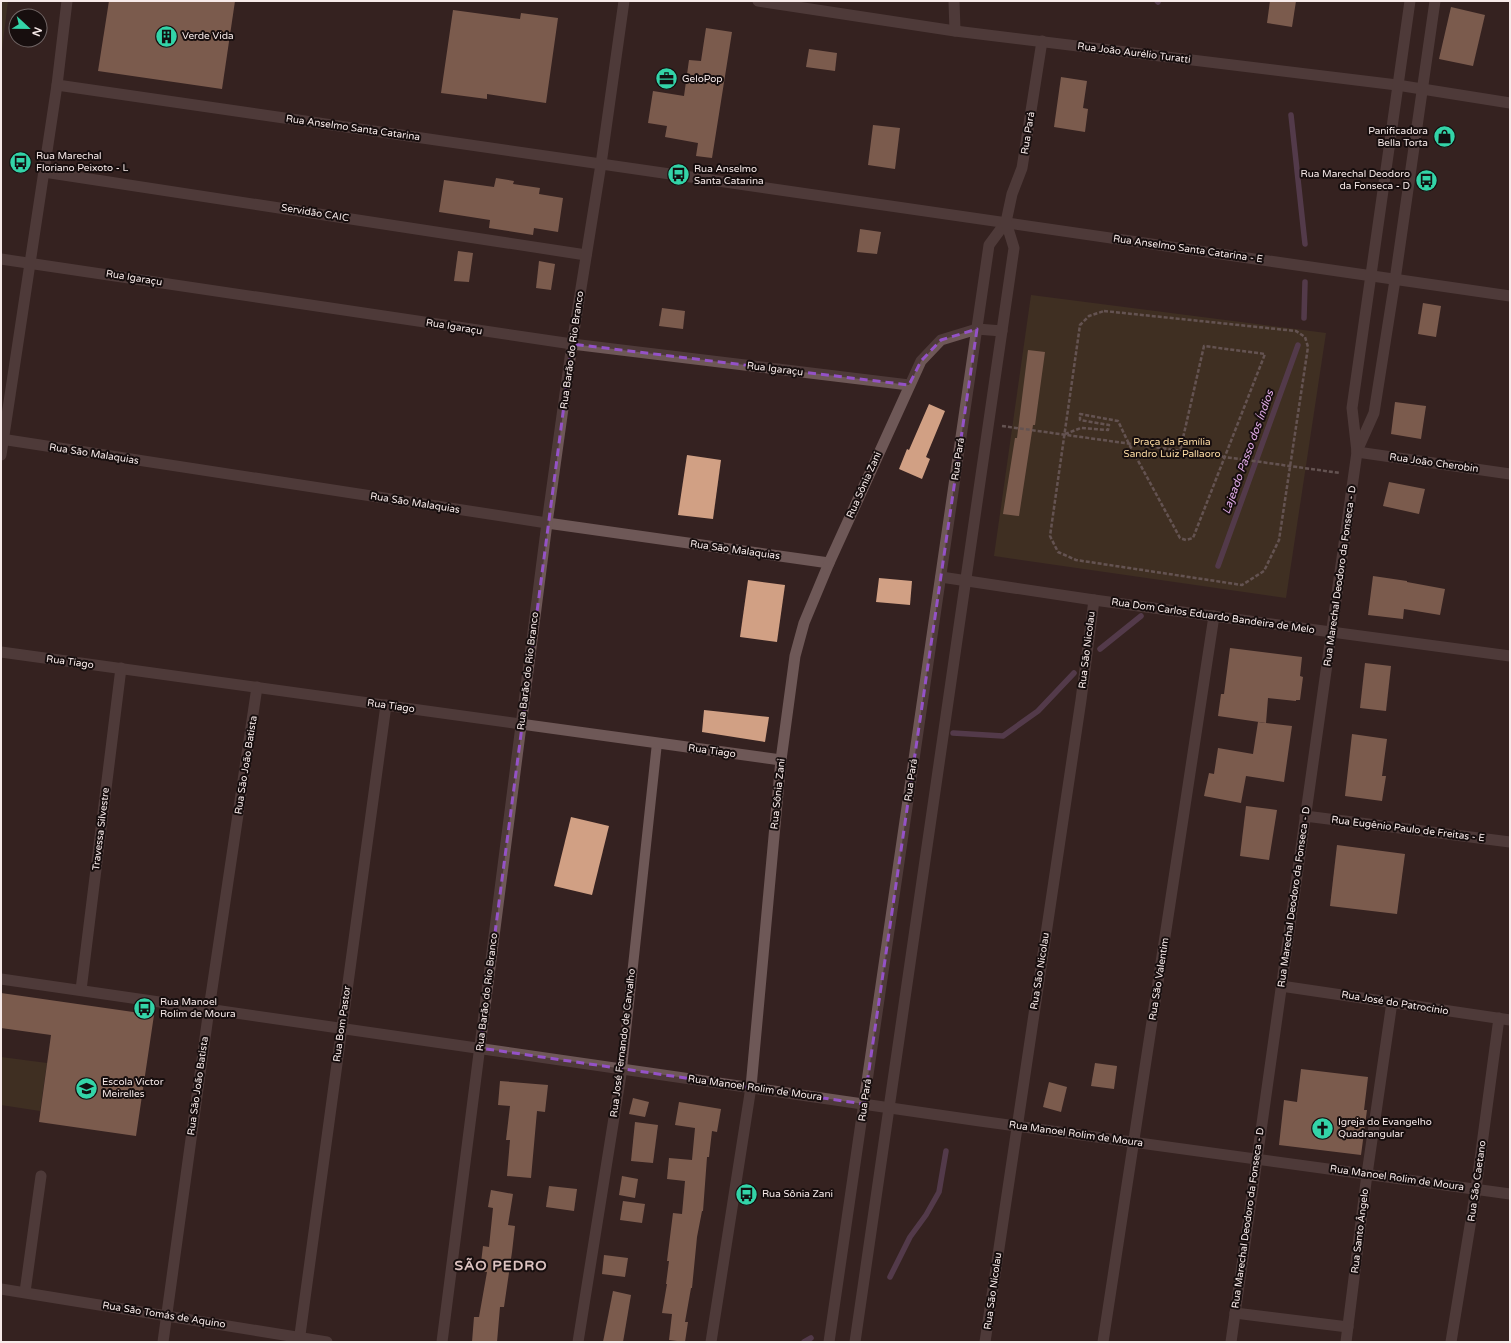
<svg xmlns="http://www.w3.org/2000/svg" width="1511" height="1343" font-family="'Varela Round',sans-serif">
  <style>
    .green { fill: #4c3e25 }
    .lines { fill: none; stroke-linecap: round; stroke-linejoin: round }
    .stream { stroke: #79587d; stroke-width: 5.5 }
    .building { fill: #d1a084 }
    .path { stroke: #9e8e8d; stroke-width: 2.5; stroke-dasharray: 4 2; stroke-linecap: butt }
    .service { stroke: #6e5857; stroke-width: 10 }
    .minor { stroke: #6e5857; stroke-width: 11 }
    .tertiary { stroke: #6e5857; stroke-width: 11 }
    .marked { fill: none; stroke: #9452c7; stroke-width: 3; stroke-dasharray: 8 5; stroke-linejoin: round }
    .labels { text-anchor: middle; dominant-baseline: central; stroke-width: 4; stroke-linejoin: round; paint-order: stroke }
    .poi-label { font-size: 10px; fill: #f7eae9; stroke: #170e0e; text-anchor: start }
    .street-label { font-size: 10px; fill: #f7eae9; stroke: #170e0e }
    .park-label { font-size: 10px; fill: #fddca4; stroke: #170e0e }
    .water-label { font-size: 11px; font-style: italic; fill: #e0abe7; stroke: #170e0e }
    .district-label { font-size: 14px; font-weight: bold; letter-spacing: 1px; fill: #ddc3c1; stroke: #170e0e }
  </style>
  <rect width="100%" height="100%" fill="#352221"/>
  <g class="green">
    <path d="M 1,1 L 8,1 L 1,58 Z"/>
    <path d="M 1031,295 L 1326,333 L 1286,598 L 994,556 Z"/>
    <path d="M 1,1057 L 47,1063 L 40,1111 L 1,1105 Z"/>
  </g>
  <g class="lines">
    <g class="stream">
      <path d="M 1157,1 L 1158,2"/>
      <path d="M 1291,115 L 1305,244"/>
      <path d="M 1304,318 L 1305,282"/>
      <path d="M 1218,566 L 1298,345"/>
      <path d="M 1100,649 L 1141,616"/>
      <path d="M 953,733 L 1003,736 L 1038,711 L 1074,673"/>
      <path d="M 890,1277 L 910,1237 L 926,1215 L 939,1192 L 946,1151"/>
      <path d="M 804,1342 L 811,1338"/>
    </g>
  </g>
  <g class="building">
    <path d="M 109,1 L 235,1 L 222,89 L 98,71 Z"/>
    <path d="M 1270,1 L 1296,1 L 1292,27 L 1267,23 Z"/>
    <path d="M 1451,7 L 1485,15 L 1473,66 L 1439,59 Z"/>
    <path d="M 453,10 L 520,19 L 521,13 L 558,18 L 546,103 L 487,94 L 487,99 L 441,93 Z"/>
    <path d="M 706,28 L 732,32 L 712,158 L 696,156 L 698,143 L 665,137 L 667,126 L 648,123 L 653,91 L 684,96 L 689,60 L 701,61 Z"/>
    <path d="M 809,49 L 837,53 L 835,71 L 806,67 Z"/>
    <path d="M 1061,77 L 1087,81 L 1083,108 L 1088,109 L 1085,132 L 1054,127 Z"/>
    <path d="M 873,125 L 900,128 L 895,169 L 868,165 Z"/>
    <path d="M 496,178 L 514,181 L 513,184 L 540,188 L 539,194 L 563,198 L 558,232 L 534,228 L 533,235 L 489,228 L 490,220 L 439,212 L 444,180 L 494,187 Z"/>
    <path d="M 860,229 L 881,232 L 877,254 L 857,252 Z"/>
    <path d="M 458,251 L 473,253 L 469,282 L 454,281 Z"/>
    <path d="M 539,261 L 555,264 L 551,290 L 536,288 Z"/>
    <path d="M 1423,303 L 1441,306 L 1436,337 L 1418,334 Z"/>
    <path d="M 662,308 L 685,311 L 683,329 L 659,326 Z"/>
    <path d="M 1028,350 L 1045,352 L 1035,425 L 1033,425 L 1019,516 L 1003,514 L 1015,438 L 1017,438 Z"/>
    <path d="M 1395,402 L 1426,406 L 1421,439 L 1391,434 Z"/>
    <path d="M 929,404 L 945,411 L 926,457 L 930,459 L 922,479 L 899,469 L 907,449 L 909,450 Z"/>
    <path d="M 687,455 L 721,460 L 713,519 L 678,515 Z"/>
    <path d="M 1389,482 L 1425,489 L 1419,514 L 1383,506 Z"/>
    <path d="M 1373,576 L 1407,581 L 1407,582 L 1445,589 L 1440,615 L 1404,609 L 1403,619 L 1368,615 Z"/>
    <path d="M 879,578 L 912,581 L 910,605 L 876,602 Z"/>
    <path d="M 748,580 L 785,585 L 777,642 L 740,637 Z"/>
    <path d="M 1230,648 L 1302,657 L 1300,676 L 1303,677 L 1300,700 L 1296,700 L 1296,701 L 1268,698 L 1266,723 L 1218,716 L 1221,694 L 1224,694 Z"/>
    <path d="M 1365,663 L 1391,666 L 1386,711 L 1360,708 Z"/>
    <path d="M 704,710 L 769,717 L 765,742 L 702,732 Z"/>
    <path d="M 1258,722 L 1292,726 L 1284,782 L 1246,776 L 1241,803 L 1204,796 L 1209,773 L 1214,774 L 1218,748 L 1253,754 Z"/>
    <path d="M 1352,734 L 1387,739 L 1382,776 L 1386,776 L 1382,801 L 1345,796 Z"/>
    <path d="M 1246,806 L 1277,810 L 1269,860 L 1240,856 Z"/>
    <path d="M 571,817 L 609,826 L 592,895 L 554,886 Z"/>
    <path d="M 1337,845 L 1405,854 L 1397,914 L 1330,906 Z"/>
    <path d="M 1,993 L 154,1015 L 136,1136 L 39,1122 L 51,1035 L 1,1028 Z"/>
    <path d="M 1095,1063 L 1117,1066 L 1114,1089 L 1091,1086 Z"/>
    <path d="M 1301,1069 L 1368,1077 L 1364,1110 L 1367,1110 L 1361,1155 L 1279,1145 L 1284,1100 L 1297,1102 Z"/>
    <path d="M 500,1081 L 548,1085 L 545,1112 L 537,1111 L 531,1178 L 507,1176 L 510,1140 L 506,1140 L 510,1106 L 498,1105 Z"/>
    <path d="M 1049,1082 L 1067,1087 L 1061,1112 L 1043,1107 Z"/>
    <path d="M 633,1098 L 649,1102 L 645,1117 L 629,1114 Z"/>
    <path d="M 679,1102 L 721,1109 L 717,1132 L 712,1131 L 709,1157 L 707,1157 L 703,1211 L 702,1211 L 697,1237 L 692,1288 L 691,1288 L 685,1322 L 688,1322 L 685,1342 L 669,1340 L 672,1314 L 662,1313 L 667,1284 L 666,1284 L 669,1261 L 667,1261 L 673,1213 L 682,1214 L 685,1181 L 667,1179 L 669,1158 L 692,1160 L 695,1128 L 675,1125 Z"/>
    <path d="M 635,1122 L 658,1125 L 653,1163 L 631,1161 Z"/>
    <path d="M 622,1176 L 638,1179 L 635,1198 L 619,1195 Z"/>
    <path d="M 549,1186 L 577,1189 L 574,1211 L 546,1207 Z"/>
    <path d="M 491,1190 L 513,1194 L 508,1225 L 515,1226 L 512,1252 L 504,1307 L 500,1307 L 497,1342 L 472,1342 L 474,1317 L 479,1317 L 487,1272 L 480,1271 L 483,1246 L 489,1247 L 493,1208 L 488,1207 Z"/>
    <path d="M 623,1201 L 645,1204 L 642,1223 L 620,1220 Z"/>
    <path d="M 604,1255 L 628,1258 L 625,1277 L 602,1274 Z"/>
    <path d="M 613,1291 L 631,1295 L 623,1342 L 603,1342 Z"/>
  </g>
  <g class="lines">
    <g class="path">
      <path d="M 1104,311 L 1296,331 L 1305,337 L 1308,347 L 1279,540 L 1264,571 L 1242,585 L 1076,560 L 1058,552 L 1050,536 L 1080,325 L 1089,316 Z"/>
      <path d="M 1002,426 L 1340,473"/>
      <path d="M 1065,434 L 1081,428 L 1108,430 L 1109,425 L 1080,420 L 1080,414 L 1118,421 L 1129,444 L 1180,538 L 1186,540 L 1193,538 L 1265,354 L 1204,346 L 1180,451"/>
    </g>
    <path class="service" d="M 622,1068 L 657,743"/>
    <g class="minor">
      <path d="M 758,1 L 955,31 L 1397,85 L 1510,103"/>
      <path d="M 954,1 L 955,31"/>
      <path d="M 57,85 L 1510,296"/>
      <path d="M 44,172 L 586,255"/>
      <path d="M 1,259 L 572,344 L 909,385"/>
      <path d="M 1,439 L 547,523 L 829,563"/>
      <path d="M 1357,452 L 1510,474"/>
      <path d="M 941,577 L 1094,600 L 1510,656"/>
      <path d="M 1,652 L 781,760"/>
      <path d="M 1305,816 L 1510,842"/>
      <path d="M 1,979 L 980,1121 L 1510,1194"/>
      <path d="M 1281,986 L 1510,1020"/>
      <path d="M 81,990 L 121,668"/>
      <path d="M 1,1289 L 327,1342"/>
      <path d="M 25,1292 L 41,1176"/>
      <path d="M 1235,1313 L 1348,1327"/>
      <path d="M 163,1342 L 209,1009 L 257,687"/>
      <path d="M 299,1342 L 386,705"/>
      <path d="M 442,1342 L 547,523 L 572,344 L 601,164 L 624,1"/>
      <path d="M 578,1342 L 622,1068"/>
      <path d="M 711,1342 L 751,1087 L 781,760 L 795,656 L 804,623 L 829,563 L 921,361 L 941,340 L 977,329 L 1002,331"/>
      <path d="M 829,1342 L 989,245 L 1006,222 L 1012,194 L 1022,168 L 1042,41"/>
      <path d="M 855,1342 L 1014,248 L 1006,222"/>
      <path d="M 985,1342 L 1081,700 L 1094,600"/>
      <path d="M 1103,1342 L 1214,616"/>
      <path d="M 1231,1342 L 1257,1159"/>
      <path d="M 1346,1342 L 1367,1174 L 1392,1002"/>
      <path d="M 1451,1342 L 1476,1189 L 1499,1018"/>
    </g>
    <g class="tertiary">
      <path d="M 1357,451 L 1374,413 L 1395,280 L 1435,1"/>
      <path d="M 1,455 L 57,85 L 67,1"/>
      <path d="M 1257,1159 L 1357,452 L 1352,408 L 1410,1"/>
    </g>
  </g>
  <path d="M0 0H1511V1343H0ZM 977,329 L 864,1104 L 480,1048 L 572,344 L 909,385 L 921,361 L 941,340 Z" fill="#352221" fill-opacity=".55" fill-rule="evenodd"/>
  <path class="marked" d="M 977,329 L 864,1104 L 480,1048 L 572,344 L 909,385 L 921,361 L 941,340 Z"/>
  <defs>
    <symbol id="building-disc" viewBox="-11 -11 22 22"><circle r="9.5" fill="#33d4a8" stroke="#170e0e"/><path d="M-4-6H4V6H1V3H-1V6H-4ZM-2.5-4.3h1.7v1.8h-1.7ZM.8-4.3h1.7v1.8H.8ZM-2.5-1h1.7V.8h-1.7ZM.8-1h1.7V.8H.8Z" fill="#111"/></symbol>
    <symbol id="office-disc" viewBox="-11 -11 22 22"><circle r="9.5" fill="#33d4a8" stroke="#170e0e"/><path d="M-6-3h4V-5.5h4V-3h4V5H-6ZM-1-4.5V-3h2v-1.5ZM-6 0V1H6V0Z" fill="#111"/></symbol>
    <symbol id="shop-disc" viewBox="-11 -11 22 22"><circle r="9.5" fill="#33d4a8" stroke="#170e0e"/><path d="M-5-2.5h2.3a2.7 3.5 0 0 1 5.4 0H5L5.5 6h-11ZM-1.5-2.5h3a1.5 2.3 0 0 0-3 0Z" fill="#111"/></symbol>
    <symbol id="bus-disc" viewBox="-11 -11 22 22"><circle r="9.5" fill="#33d4a8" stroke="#170e0e"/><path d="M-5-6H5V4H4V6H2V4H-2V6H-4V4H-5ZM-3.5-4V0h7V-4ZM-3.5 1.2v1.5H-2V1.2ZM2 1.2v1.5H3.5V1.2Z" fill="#111"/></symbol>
    <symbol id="school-disc" viewBox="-11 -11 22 22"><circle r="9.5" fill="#33d4a8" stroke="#170e0e"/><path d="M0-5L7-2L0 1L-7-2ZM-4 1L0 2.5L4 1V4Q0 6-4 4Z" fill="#111"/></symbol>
    <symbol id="church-disc" viewBox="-11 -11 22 22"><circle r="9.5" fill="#33d4a8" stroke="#170e0e"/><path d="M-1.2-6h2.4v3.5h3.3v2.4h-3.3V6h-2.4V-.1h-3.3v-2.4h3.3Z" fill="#111"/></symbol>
  </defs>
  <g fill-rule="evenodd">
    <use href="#building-disc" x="154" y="24" width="25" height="25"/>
    <use href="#office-disc" x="654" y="66" width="25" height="25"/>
    <use href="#shop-disc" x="1432" y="124" width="25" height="25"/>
    <use href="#bus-disc" x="8" y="150" width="25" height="25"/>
    <use href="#bus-disc" x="666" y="162" width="25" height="25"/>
    <use href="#bus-disc" x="1414" y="168" width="25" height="25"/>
    <use href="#bus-disc" x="132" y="996" width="25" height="25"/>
    <use href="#school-disc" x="74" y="1076" width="25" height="25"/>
    <use href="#church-disc" x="1310" y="1116" width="25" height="25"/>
    <use href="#bus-disc" x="734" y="1182" width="25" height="25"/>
  </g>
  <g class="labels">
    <g class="poi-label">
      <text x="182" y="36">Verde Vida</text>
      <text x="682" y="79">GeloPop</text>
      <text x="1428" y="131" text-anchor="end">Panificadora<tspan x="1428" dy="12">Bella Torta</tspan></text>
      <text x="36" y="156">Rua Marechal<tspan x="36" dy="12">Floriano Peixoto - L</tspan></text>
      <text x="694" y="169">Rua Anselmo<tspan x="694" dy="12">Santa Catarina</tspan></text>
      <text x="1410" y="174" text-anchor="end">Rua Marechal Deodoro<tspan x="1410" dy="12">da Fonseca - D</tspan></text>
      <text x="160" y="1002">Rua Manoel<tspan x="160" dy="12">Rolim de Moura</tspan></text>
      <text x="102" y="1082">Escola Victor<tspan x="102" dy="12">Meirelles</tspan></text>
      <text x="1338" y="1122">Igreja do Evangelho<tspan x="1338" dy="12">Quadrangular</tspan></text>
      <text x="762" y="1194">Rua Sônia Zani</text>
    </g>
    <g class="street-label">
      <text transform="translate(1134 53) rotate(7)">Rua João Aurélio Turatti</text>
      <text transform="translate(353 128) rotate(8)">Rua Anselmo Santa Catarina</text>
      <text transform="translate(1028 133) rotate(-81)">Rua Pará</text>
      <text transform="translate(315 213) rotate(9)">Servidão CAIC</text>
      <text transform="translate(1188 249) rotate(8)">Rua Anselmo Santa Catarina - E</text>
      <text transform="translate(134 278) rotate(9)">Rua Igaraçu</text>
      <text transform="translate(454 327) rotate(9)">Rua Igaraçu</text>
      <text transform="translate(572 350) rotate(-82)">Rua Barão do Rio Branco</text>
      <text transform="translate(775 369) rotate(7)">Rua Igaraçu</text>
      <text transform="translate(94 454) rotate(9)">Rua São Malaquias</text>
      <text transform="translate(958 459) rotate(-82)">Rua Pará</text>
      <text transform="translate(1434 463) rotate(8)">Rua João Cherobin</text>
      <text transform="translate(864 485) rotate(-66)">Rua Sônia Zani</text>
      <text transform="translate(415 503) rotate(9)">Rua São Malaquias</text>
      <text transform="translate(735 550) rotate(8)">Rua São Malaquias</text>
      <text transform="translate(1340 576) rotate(-82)">Rua Marechal Deodoro da Fonseca - D</text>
      <text transform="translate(1213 616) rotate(8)">Rua Dom Carlos Eduardo Bandeira de Melo</text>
      <text transform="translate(1087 650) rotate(-83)">Rua São Nicolau</text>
      <text transform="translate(70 662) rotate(8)">Rua Tiago</text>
      <text transform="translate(528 671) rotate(-83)">Rua Barão do Rio Branco</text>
      <text transform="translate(391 706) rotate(8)">Rua Tiago</text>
      <text transform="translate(712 751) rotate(8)">Rua Tiago</text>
      <text transform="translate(246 765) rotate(-81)">Rua São João Batista</text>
      <text transform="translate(911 780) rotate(-82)">Rua Pará</text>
      <text transform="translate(778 794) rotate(-84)">Rua Sônia Zani</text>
      <text transform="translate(101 829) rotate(-83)">Travessa Silvestre</text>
      <text transform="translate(1408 829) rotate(7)">Rua Eugênio Paulo de Freitas - E</text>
      <text transform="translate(1294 897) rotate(-82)">Rua Marechal Deodoro da Fonseca - D</text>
      <text transform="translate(1040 971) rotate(-81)">Rua São Nicolau</text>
      <text transform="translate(1159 979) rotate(-81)">Rua São Valentim</text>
      <text transform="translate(487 992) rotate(-83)">Rua Barão do Rio Branco</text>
      <text transform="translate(1395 1003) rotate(9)">Rua José do Patrocínio</text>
      <text transform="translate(342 1024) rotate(-82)">Rua Bom Pastor</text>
      <text transform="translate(623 1043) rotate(-83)">Rua José Fernando de Carvalho</text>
      <text transform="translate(198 1086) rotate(-82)">Rua São João Batista</text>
      <text transform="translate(755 1088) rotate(8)">Rua Manoel Rolim de Moura</text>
      <text transform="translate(865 1100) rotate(-82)">Rua Pará</text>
      <text transform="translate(1076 1134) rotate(8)">Rua Manoel Rolim de Moura</text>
      <text transform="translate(1397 1178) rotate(8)">Rua Manoel Rolim de Moura</text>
      <text transform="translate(1477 1181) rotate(-82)">Rua São Caetano</text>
      <text transform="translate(1248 1218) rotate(-82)">Rua Marechal Deodoro da Fonseca - D</text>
      <text transform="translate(1360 1231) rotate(-83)">Rua Santo Ângelo</text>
      <text transform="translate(993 1291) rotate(-82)">Rua São Nicolau</text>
      <text transform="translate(164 1315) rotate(9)">Rua São Tomás de Aquino</text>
    </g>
    <g class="park-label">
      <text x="1172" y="442">Praça da Família<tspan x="1172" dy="12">Sandro Luiz Pallaoro</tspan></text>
    </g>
    <g class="water-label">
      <text transform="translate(1248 452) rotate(-70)">Lajeado Passo dos Índios</text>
    </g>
    <g class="district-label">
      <text x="501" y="1265">SÃO PEDRO</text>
    </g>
  </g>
  <rect width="1511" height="1343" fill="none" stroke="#f7eae9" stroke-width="4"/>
  <g transform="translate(28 28) rotate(112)"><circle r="19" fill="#170e0e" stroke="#716666"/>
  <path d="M0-3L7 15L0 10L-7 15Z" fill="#33d4a8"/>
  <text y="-6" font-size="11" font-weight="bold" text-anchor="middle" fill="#f7eae9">N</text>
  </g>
</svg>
